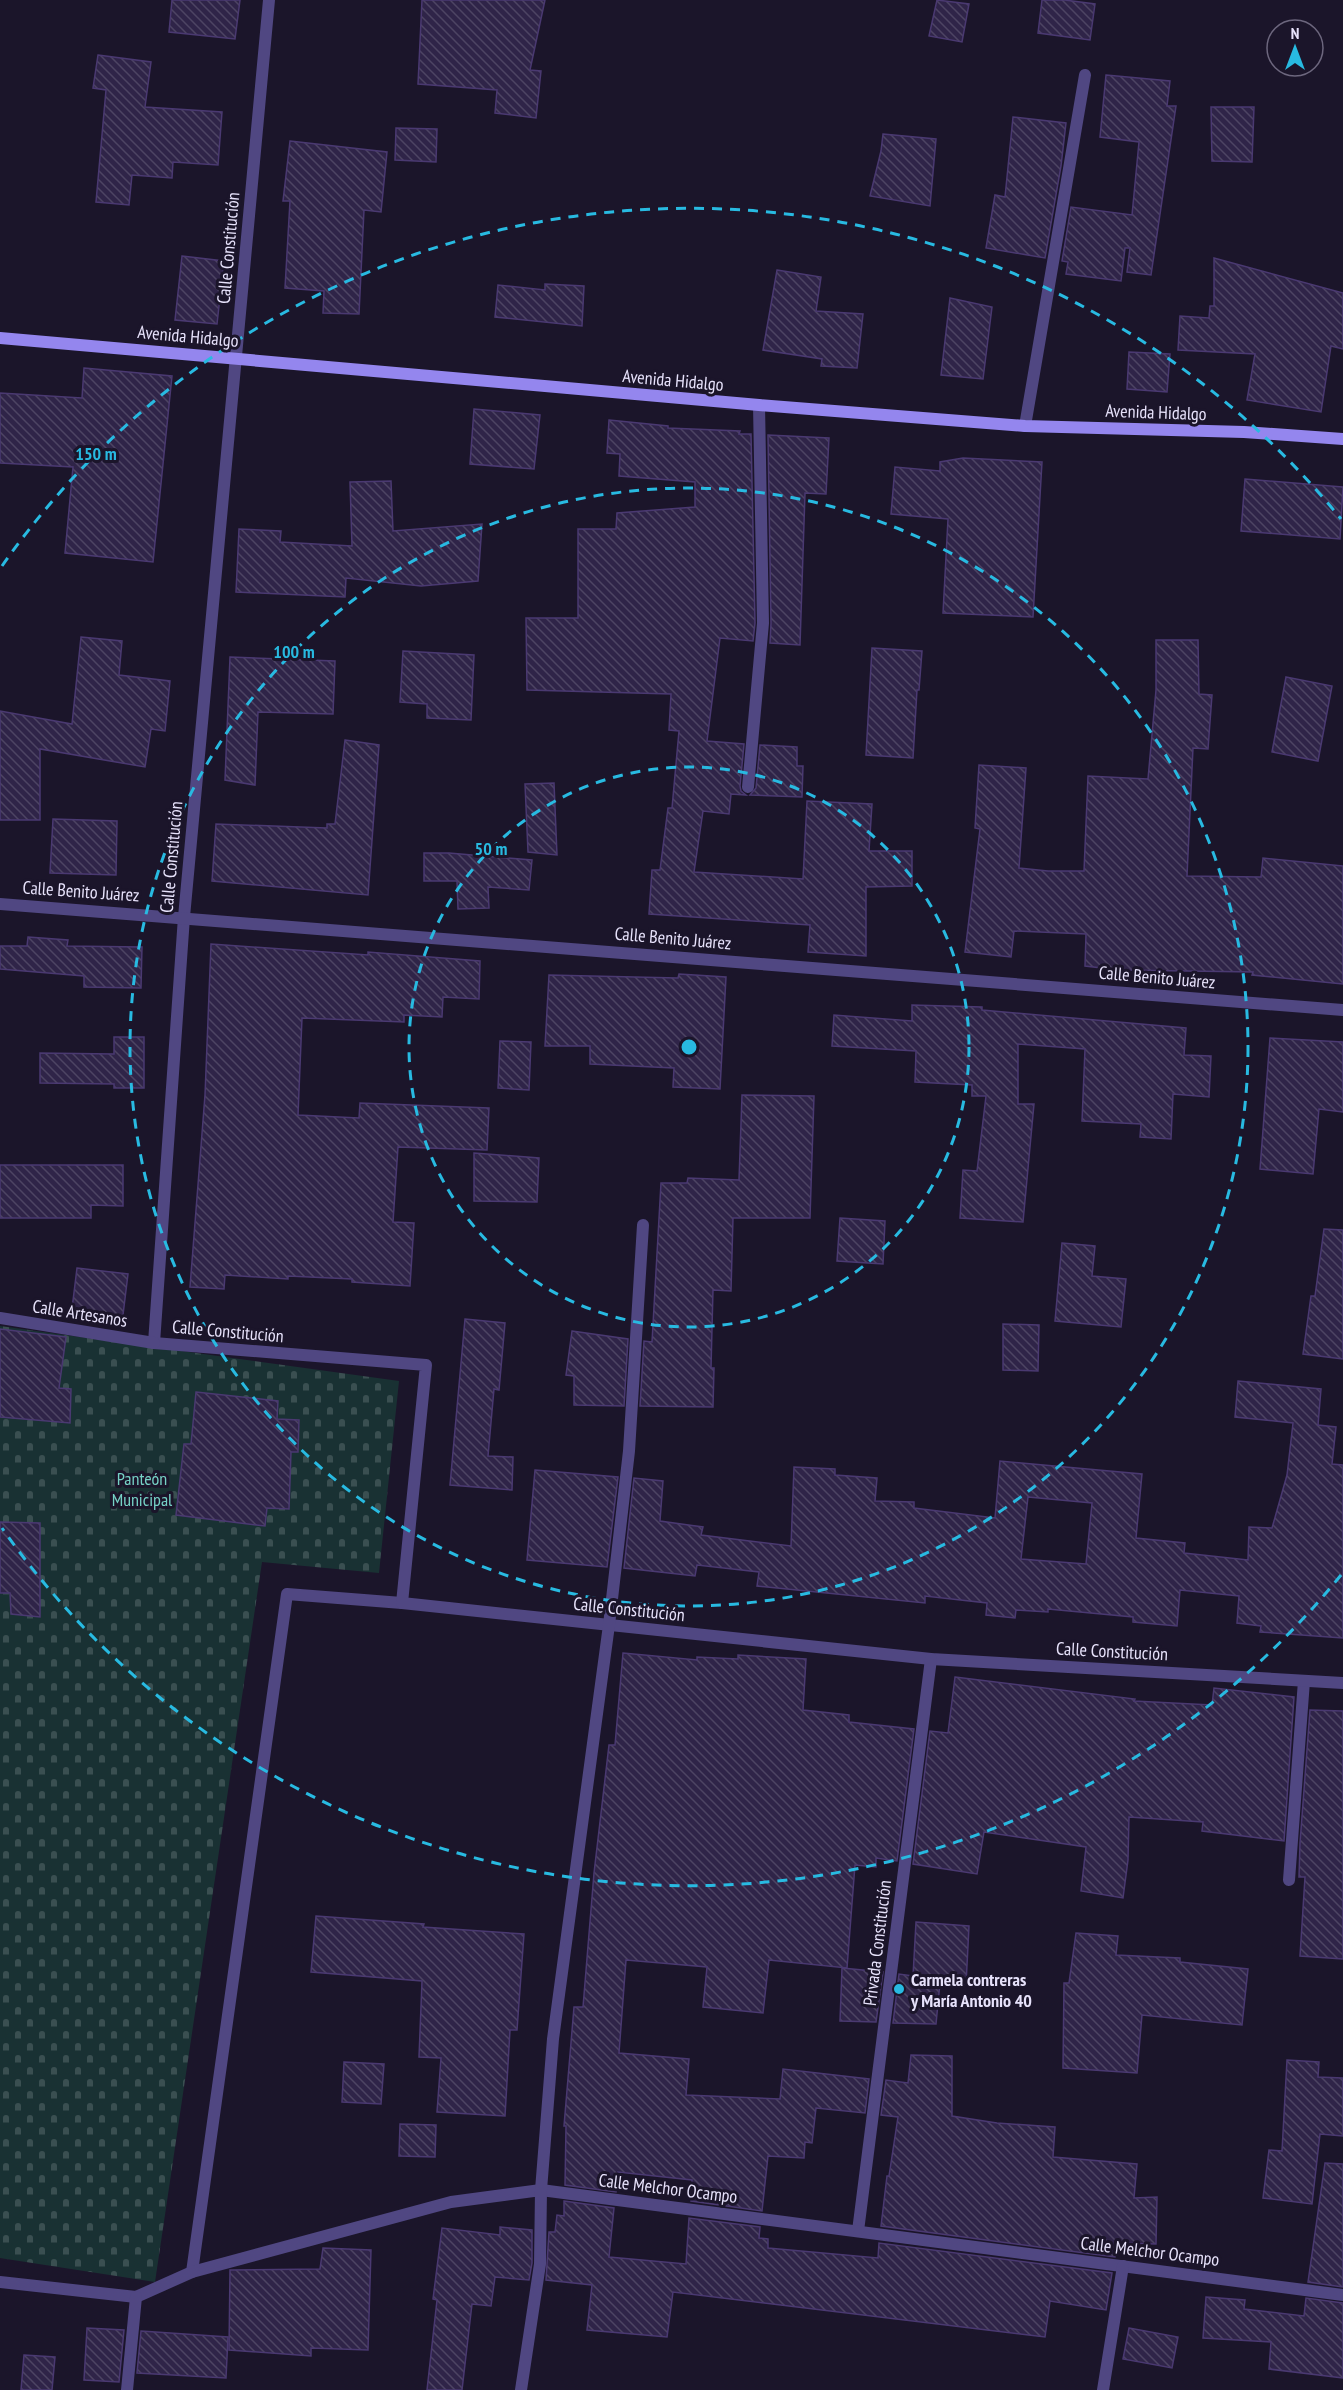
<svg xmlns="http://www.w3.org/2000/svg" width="1343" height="2390" font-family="'PT Sans Narrow',sans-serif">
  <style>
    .cemetery { fill: url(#cemetery-stones) }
    .building { fill: url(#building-back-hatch); stroke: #4a3971; stroke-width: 1.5; fill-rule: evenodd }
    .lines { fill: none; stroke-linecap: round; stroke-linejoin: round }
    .lane { stroke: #504782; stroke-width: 12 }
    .street { stroke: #504782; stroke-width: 12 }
    .secondary { stroke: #9486ee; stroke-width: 12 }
    .ring { fill: none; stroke: #28bae1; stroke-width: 3; stroke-dasharray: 10 8 }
    .poi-dot { fill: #28bae1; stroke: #1b152a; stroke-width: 2 }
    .labels { text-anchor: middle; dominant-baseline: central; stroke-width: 6; stroke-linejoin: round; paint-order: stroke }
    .street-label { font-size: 18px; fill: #e7e2fb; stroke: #1b152a }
    .park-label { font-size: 18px; fill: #76d2c6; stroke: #1b152a }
    .poi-label { font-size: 18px; font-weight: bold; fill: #e7e2fb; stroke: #1b152a; text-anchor: start }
    .centre { fill: #28bae1; stroke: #1b152a; stroke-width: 3 }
    .ring-label { font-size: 18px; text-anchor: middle; font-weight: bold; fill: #28bae1; stroke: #1b152a; stroke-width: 6; stroke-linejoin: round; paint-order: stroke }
  </style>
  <defs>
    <pattern id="cemetery-stones" width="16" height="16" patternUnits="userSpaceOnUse" patternTransform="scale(1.5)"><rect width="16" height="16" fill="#193133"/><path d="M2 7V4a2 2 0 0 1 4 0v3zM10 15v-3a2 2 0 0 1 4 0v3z" fill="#3a4f51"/></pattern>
    <pattern id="building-back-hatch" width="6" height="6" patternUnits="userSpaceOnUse" patternTransform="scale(1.5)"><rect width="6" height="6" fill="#2f2448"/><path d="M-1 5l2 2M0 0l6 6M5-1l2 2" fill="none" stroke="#4d4463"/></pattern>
  </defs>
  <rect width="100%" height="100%" fill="#1b152a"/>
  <path class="cemetery" d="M 0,1326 L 399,1381 L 379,1573 L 262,1562 L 155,2282 L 0,2258 Z"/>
  <g class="building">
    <path d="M 172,0 L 240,0 L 235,39 L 169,32 Z"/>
    <path d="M 422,0 L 545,0 L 530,70 L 541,71 L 536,118 L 495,113 L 497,90 L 418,84 Z"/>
    <path d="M 937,0 L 969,4 L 962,42 L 929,36 Z"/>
    <path d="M 1042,0 L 1065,0 L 1095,4 L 1090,40 L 1038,33 Z"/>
    <path d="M 98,55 L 151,62 L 145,107 L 222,112 L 218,165 L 173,162 L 172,178 L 132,175 L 129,205 L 96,202 L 106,90 L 93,88 Z"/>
    <path d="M 1106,75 L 1170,81 L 1167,106 L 1176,106 L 1151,275 L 1127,272 L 1130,248 L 1125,248 L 1121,281 L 1066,274 L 1068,262 L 1062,261 L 1071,207 L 1132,215 L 1139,142 L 1100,137 Z"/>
    <path d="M 1211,107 L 1254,107 L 1252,162 L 1212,161 Z"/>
    <path d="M 1013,117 L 1066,123 L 1061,166 L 1045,258 L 986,248 L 995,195 L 1005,197 Z"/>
    <path d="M 396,128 L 437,129 L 436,162 L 395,160 Z"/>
    <path d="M 883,134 L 936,139 L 930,206 L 870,196 L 881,151 Z"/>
    <path d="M 290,141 L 387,152 L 381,212 L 364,210 L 359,314 L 323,313 L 324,291 L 285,288 L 290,201 L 283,201 Z"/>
    <path d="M 182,256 L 224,261 L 217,324 L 175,320 Z"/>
    <path d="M 1214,258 L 1343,293 L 1343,349 L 1331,346 L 1321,412 L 1247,400 L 1255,354 L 1178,350 L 1180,316 L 1209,318 L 1210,306 L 1214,306 Z"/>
    <path d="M 777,270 L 821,277 L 816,311 L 863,314 L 857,368 L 821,366 L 822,359 L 763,350 Z"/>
    <path d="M 545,284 L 584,286 L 582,326 L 495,317 L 498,285 L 545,290 Z"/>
    <path d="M 950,298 L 992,307 L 983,379 L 941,375 Z"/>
    <path d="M 1129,352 L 1170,354 L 1167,392 L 1127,389 Z"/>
    <path d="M 84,368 L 172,376 L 153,562 L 65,553 L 73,467 L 0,463 L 0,393 L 82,398 Z"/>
    <path d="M 474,409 L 540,415 L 534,469 L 470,464 Z"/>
    <path d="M 609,420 L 668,426 L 668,428 L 740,431 L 739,434 L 751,434 L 755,623 L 753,641 L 720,638 L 707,741 L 744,744 L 740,786 L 741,791 L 746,795 L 731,794 L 729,814 L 703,811 L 694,872 L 803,879 L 807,801 L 872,804 L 869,851 L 912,851 L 912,886 L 866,887 L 866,956 L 808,952 L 810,925 L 649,914 L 652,870 L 660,870 L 668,808 L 672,808 L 679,731 L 669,730 L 671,694 L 527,690 L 526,618 L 578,618 L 578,529 L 616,529 L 617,513 L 695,507 L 695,482 L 619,476 L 620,454 L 607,453 Z"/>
    <path d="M 768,435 L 829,438 L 826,494 L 805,493 L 800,645 L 770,643 L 771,623 Z"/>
    <path d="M 963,458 L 1042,462 L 1033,617 L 943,613 L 948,519 L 891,514 L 895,467 L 940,471 L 940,462 Z"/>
    <path d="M 1245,479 L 1343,487 L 1340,539 L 1241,531 Z"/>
    <path d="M 391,481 L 393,531 L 482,524 L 478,581 L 421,586 L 346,578 L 345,597 L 236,592 L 239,529 L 281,531 L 280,542 L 352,546 L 350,482 Z"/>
    <path d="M 81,637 L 122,641 L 119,675 L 170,681 L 165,731 L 151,729 L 145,767 L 40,749 L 40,820 L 0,820 L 0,711 L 72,724 Z"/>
    <path d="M 1156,640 L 1198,640 L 1199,694 L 1212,695 L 1208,749 L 1193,748 L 1187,876 L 1261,877 L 1263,858 L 1343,866 L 1343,984 L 1252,975 L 1253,972 L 1119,970 L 1085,966 L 1086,934 L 1014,931 L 1011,957 L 965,952 L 980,829 L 975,828 L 979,765 L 1026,768 L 1019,868 L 1048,871 L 1084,871 L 1088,776 L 1148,779 L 1156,690 Z"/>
    <path d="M 872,648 L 922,651 L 919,690 L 917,690 L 913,758 L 866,755 Z"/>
    <path d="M 403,651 L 474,655 L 471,720 L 427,718 L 427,704 L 400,702 Z"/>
    <path d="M 230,657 L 335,661 L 333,714 L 258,712 L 255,785 L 225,780 Z"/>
    <path d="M 1286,677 L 1332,686 L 1318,761 L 1272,752 Z"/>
    <path d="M 345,740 L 379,745 L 368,895 L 212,881 L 216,824 L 327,828 L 327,824 L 335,824 Z"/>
    <path d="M 760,745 L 797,747 L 797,766 L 803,766 L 802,797 L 750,795 L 756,788 Z"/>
    <path d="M 554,783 L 557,855 L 528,852 L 525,784 Z"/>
    <path d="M 53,819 L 117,821 L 116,875 L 50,873 Z"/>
    <path d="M 424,853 L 449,853 L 532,860 L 529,890 L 488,887 L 489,908 L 458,909 L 457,881 L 424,881 Z"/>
    <path d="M 28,937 L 68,940 L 67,946 L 142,947 L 141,988 L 84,987 L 84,976 L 0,969 L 0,946 L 27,946 Z"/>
    <path d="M 211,944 L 368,955 L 368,952 L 480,961 L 479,999 L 443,997 L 442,1017 L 404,1015 L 404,1022 L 302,1018 L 298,1115 L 359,1118 L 360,1103 L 489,1108 L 487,1150 L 398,1147 L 393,1222 L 414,1223 L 410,1286 L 352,1282 L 352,1279 L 288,1276 L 288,1279 L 225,1275 L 224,1289 L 190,1287 L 205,1095 Z"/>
    <path d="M 679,974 L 726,977 L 720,1089 L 673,1087 L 674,1068 L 590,1064 L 590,1046 L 545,1046 L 549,975 L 678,978 Z"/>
    <path d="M 912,1005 L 982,1007 L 982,1010 L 1186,1028 L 1184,1055 L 1211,1056 L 1209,1097 L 1173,1094 L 1171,1139 L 1140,1137 L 1141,1124 L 1082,1121 L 1085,1049 L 1018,1044 L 1018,1104 L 1034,1104 L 1023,1222 L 960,1218 L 963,1170 L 977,1171 L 986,1096 L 972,1096 L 972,1085 L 915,1082 L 916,1051 L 832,1046 L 834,1015 L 912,1021 Z"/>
    <path d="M 114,1037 L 144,1037 L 144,1088 L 114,1088 L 114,1084 L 40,1083 L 40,1053 L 114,1054 Z"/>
    <path d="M 1270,1038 L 1343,1042 L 1343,1112 L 1319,1109 L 1313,1174 L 1260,1169 Z"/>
    <path d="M 500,1041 L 531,1042 L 529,1090 L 498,1088 Z"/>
    <path d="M 742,1095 L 814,1096 L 810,1218 L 733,1218 L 731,1291 L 713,1290 L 711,1368 L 714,1368 L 713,1407 L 640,1406 L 644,1341 L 652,1342 L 661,1183 L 687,1183 L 688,1178 L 739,1180 Z"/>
    <path d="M 474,1153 L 539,1158 L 537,1202 L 474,1201 Z"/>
    <path d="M 0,1165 L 123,1165 L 123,1206 L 91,1205 L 91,1218 L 0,1218 Z"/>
    <path d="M 840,1218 L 885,1221 L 883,1264 L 837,1261 Z"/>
    <path d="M 1324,1229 L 1343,1230 L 1343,1359 L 1303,1354 L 1311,1296 L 1315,1296 Z"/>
    <path d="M 1062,1243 L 1095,1246 L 1092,1276 L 1126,1279 L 1121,1327 L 1055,1321 Z"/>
    <path d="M 77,1268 L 128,1274 L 122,1323 L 71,1317 Z"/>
    <path d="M 465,1319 L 505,1323 L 499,1390 L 494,1389 L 488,1456 L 513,1457 L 512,1490 L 450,1485 Z"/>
    <path d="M 1003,1324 L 1039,1325 L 1038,1371 L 1003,1370 Z"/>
    <path d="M 0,1329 L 66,1337 L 59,1388 L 71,1389 L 70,1423 L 0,1417 Z"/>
    <path d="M 572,1331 L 628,1339 L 624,1406 L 574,1405 L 574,1376 L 566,1375 Z"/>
    <path d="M 1238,1381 L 1321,1389 L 1318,1425 L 1336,1427 L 1332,1464 L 1343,1465 L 1343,1638 L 1260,1632 L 1261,1626 L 1237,1623 L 1239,1596 L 1180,1590 L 1177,1626 L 1133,1622 L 1133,1617 L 1048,1609 L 1048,1612 L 1016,1610 L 1015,1618 L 986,1615 L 987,1603 L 925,1596 L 925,1603 L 757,1586 L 759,1572 L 697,1565 L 695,1576 L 624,1568 L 634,1478 L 663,1481 L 660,1521 L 703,1527 L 701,1535 L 791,1546 L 794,1467 L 835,1469 L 835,1475 L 877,1478 L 875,1501 L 914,1502 L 914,1508 L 995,1518 L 1000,1461 L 1142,1474 L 1136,1538 L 1185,1543 L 1184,1553 L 1248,1560 L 1249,1527 L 1272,1528 L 1287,1475 L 1293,1423 L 1235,1417 ZM 1028,1497 L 1092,1503 L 1086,1564 L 1021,1559 Z"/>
    <path d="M 196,1392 L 278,1401 L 277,1419 L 299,1420 L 298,1452 L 291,1452 L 289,1509 L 267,1508 L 265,1526 L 176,1515 L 184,1444 L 191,1444 Z"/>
    <path d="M 535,1470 L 618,1477 L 607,1567 L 527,1560 Z"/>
    <path d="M 0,1522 L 40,1523 L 40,1617 L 11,1614 L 10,1593 L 0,1593 Z"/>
    <path d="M 623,1653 L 697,1660 L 697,1657 L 738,1659 L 738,1655 L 806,1659 L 803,1710 L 849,1715 L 849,1722 L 914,1729 L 897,1861 L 876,1858 L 876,1867 L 855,1865 L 847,1968 L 769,1960 L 763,2013 L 703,2007 L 707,1967 L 626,1960 L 619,2053 L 689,2059 L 686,2095 L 780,2099 L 783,2069 L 869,2079 L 865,2113 L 816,2108 L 812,2143 L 805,2142 L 804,2158 L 768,2156 L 762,2211 L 691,2201 L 692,2180 L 618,2172 L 616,2192 L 565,2185 L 566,2126 L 564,2126 L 574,2007 L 583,2007 L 594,1873 L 609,1745 L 615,1745 Z"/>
    <path d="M 955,1677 L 1135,1699 L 1134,1701 L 1212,1705 L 1214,1688 L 1294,1697 L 1284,1841 L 1202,1831 L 1203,1822 L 1129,1817 L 1128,1860 L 1123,1898 L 1081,1891 L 1086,1847 L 984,1832 L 977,1874 L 913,1864 L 930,1731 L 948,1733 Z"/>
    <path d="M 1310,1710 L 1343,1711 L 1343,1959 L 1300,1956 L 1305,1877 L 1299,1877 L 1300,1843 Z"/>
    <path d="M 316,1916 L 424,1924 L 423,1927 L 524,1934 L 517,2030 L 510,2030 L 505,2116 L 437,2112 L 441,2058 L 419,2057 L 422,1981 L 311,1972 Z"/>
    <path d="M 916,1922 L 969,1926 L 966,1985 L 940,1983 L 936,2024 L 893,2023 L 899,1974 L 913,1976 Z"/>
    <path d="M 1076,1933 L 1118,1936 L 1116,1955 L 1180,1958 L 1180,1962 L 1248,1969 L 1242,2025 L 1142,2015 L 1137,2073 L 1063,2068 L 1064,1983 L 1069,1983 Z"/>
    <path d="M 842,1968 L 883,1972 L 876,2022 L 840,2021 Z"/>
    <path d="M 911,2055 L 952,2056 L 952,2116 L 997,2123 L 1055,2127 L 1053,2157 L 1137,2164 L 1134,2198 L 1157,2197 L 1156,2244 L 1117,2243 L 1115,2257 L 881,2226 L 887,2176 L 889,2176 L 898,2117 L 881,2115 L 886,2080 L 908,2083 Z"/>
    <path d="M 1287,2060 L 1319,2062 L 1318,2077 L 1343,2078 L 1343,2136 L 1320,2134 L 1312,2204 L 1263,2198 L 1269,2150 L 1282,2151 Z"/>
    <path d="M 344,2062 L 384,2064 L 381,2104 L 342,2102 Z"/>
    <path d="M 400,2124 L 436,2125 L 435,2157 L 399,2156 Z"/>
    <path d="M 1325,2163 L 1343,2164 L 1343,2287 L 1308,2282 Z"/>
    <path d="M 564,2201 L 614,2208 L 609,2257 L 686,2264 L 689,2218 L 760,2227 L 759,2238 L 768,2239 L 768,2248 L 878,2258 L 879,2243 L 1112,2273 L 1106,2310 L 1050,2301 L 1045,2337 L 673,2292 L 667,2337 L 587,2330 L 592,2285 L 546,2280 L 549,2232 L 555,2232 L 557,2215 L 564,2216 Z"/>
    <path d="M 500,2227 L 532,2230 L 532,2263 L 529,2280 L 495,2277 L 491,2306 L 472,2304 L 462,2390 L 427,2390 L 437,2300 L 433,2299 L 442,2228 L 500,2235 Z"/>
    <path d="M 323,2248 L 371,2250 L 368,2350 L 311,2348 L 311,2356 L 229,2350 L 230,2270 L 320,2269 Z"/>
    <path d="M 1206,2297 L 1245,2300 L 1244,2309 L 1304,2316 L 1306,2298 L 1343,2303 L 1343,2378 L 1269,2369 L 1271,2342 L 1203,2338 Z"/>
    <path d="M 87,2328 L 124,2330 L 119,2382 L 84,2380 Z"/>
    <path d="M 1129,2328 L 1178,2337 L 1172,2368 L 1123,2359 Z"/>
    <path d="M 141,2331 L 228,2337 L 226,2378 L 137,2373 Z"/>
    <path d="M 24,2355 L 55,2357 L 52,2390 L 21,2390 Z"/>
  </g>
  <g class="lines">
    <g class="lane">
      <path d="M 1289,1880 L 1304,1681"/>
      <path d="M 192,2272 L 287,1594 L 402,1603"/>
    </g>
    <g class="street">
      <path d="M 269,0 L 184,917 L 154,1343 L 426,1365 L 402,1603 L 931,1659 L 1343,1683"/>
      <path d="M 1025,426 L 1085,75"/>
      <path d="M 748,787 L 763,623 L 759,405"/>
      <path d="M 0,904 L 1343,1010"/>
      <path d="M 0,1318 L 154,1343"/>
      <path d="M 858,2231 L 931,1659"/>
      <path d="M 0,2282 L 136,2297 L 192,2272 L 451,2202 L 541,2190 L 1343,2295"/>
      <path d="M 127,2390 L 136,2297"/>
      <path d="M 521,2390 L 540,2264 L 541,2190 L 553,2039 L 609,1625 L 629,1451 L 643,1225"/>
      <path d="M 1103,2390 L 1123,2266"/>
    </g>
    <path class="secondary" d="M 0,338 L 759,405 L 1025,426 L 1244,432 L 1343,439"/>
  </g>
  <g class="ring">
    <circle cx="689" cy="1047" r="280"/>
    <circle cx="689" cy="1047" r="559"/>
    <path d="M1341 1575A839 839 0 0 1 2 1528M2 566A839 839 0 0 1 1341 519"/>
  </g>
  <circle class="poi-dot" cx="899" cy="1989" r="6"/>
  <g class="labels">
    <g class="street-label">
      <text transform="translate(228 248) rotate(-85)">Calle Constitución</text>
      <text transform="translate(188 336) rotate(5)">Avenida Hidalgo</text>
      <text transform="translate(673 380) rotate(5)">Avenida Hidalgo</text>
      <text transform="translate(1156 412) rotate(2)">Avenida Hidalgo</text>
      <text transform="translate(171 857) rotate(-85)">Calle Constitución</text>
      <text transform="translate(81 891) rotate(4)">Calle Benito Juárez</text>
      <text transform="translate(673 938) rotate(5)">Calle Benito Juárez</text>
      <text transform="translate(1157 977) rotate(5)">Calle Benito Juárez</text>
      <text transform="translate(80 1313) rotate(9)">Calle Artesanos</text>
      <text transform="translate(228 1331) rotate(5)">Calle Constitución</text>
      <text transform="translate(629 1609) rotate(6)">Calle Constitución</text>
      <text transform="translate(1112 1651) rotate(3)">Calle Constitución</text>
      <text transform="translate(877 1943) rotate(-83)">Privada Constitución</text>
      <text transform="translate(668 2188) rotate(7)">Calle Melchor Ocampo</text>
      <text transform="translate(1150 2251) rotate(7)">Calle Melchor Ocampo</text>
    </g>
    <g class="park-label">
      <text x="142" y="1478">Panteón<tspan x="142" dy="21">Municipal</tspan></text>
    </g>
    <g class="poi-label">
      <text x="911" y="1979">Carmela contreras<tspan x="911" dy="21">y María Antonio 40</tspan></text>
    </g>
  </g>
  <circle cx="689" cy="1047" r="9" class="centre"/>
  <g class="ring-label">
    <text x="96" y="460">150 m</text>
    <text x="294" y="658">100 m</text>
    <text x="491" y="855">50 m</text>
  </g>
  <g transform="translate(1295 48)"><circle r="28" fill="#1b152a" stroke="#6d677e" stroke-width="1.5"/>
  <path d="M0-4.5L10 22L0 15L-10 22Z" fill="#28bae1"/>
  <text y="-9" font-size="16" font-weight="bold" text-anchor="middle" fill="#e7e2fb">N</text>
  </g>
</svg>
